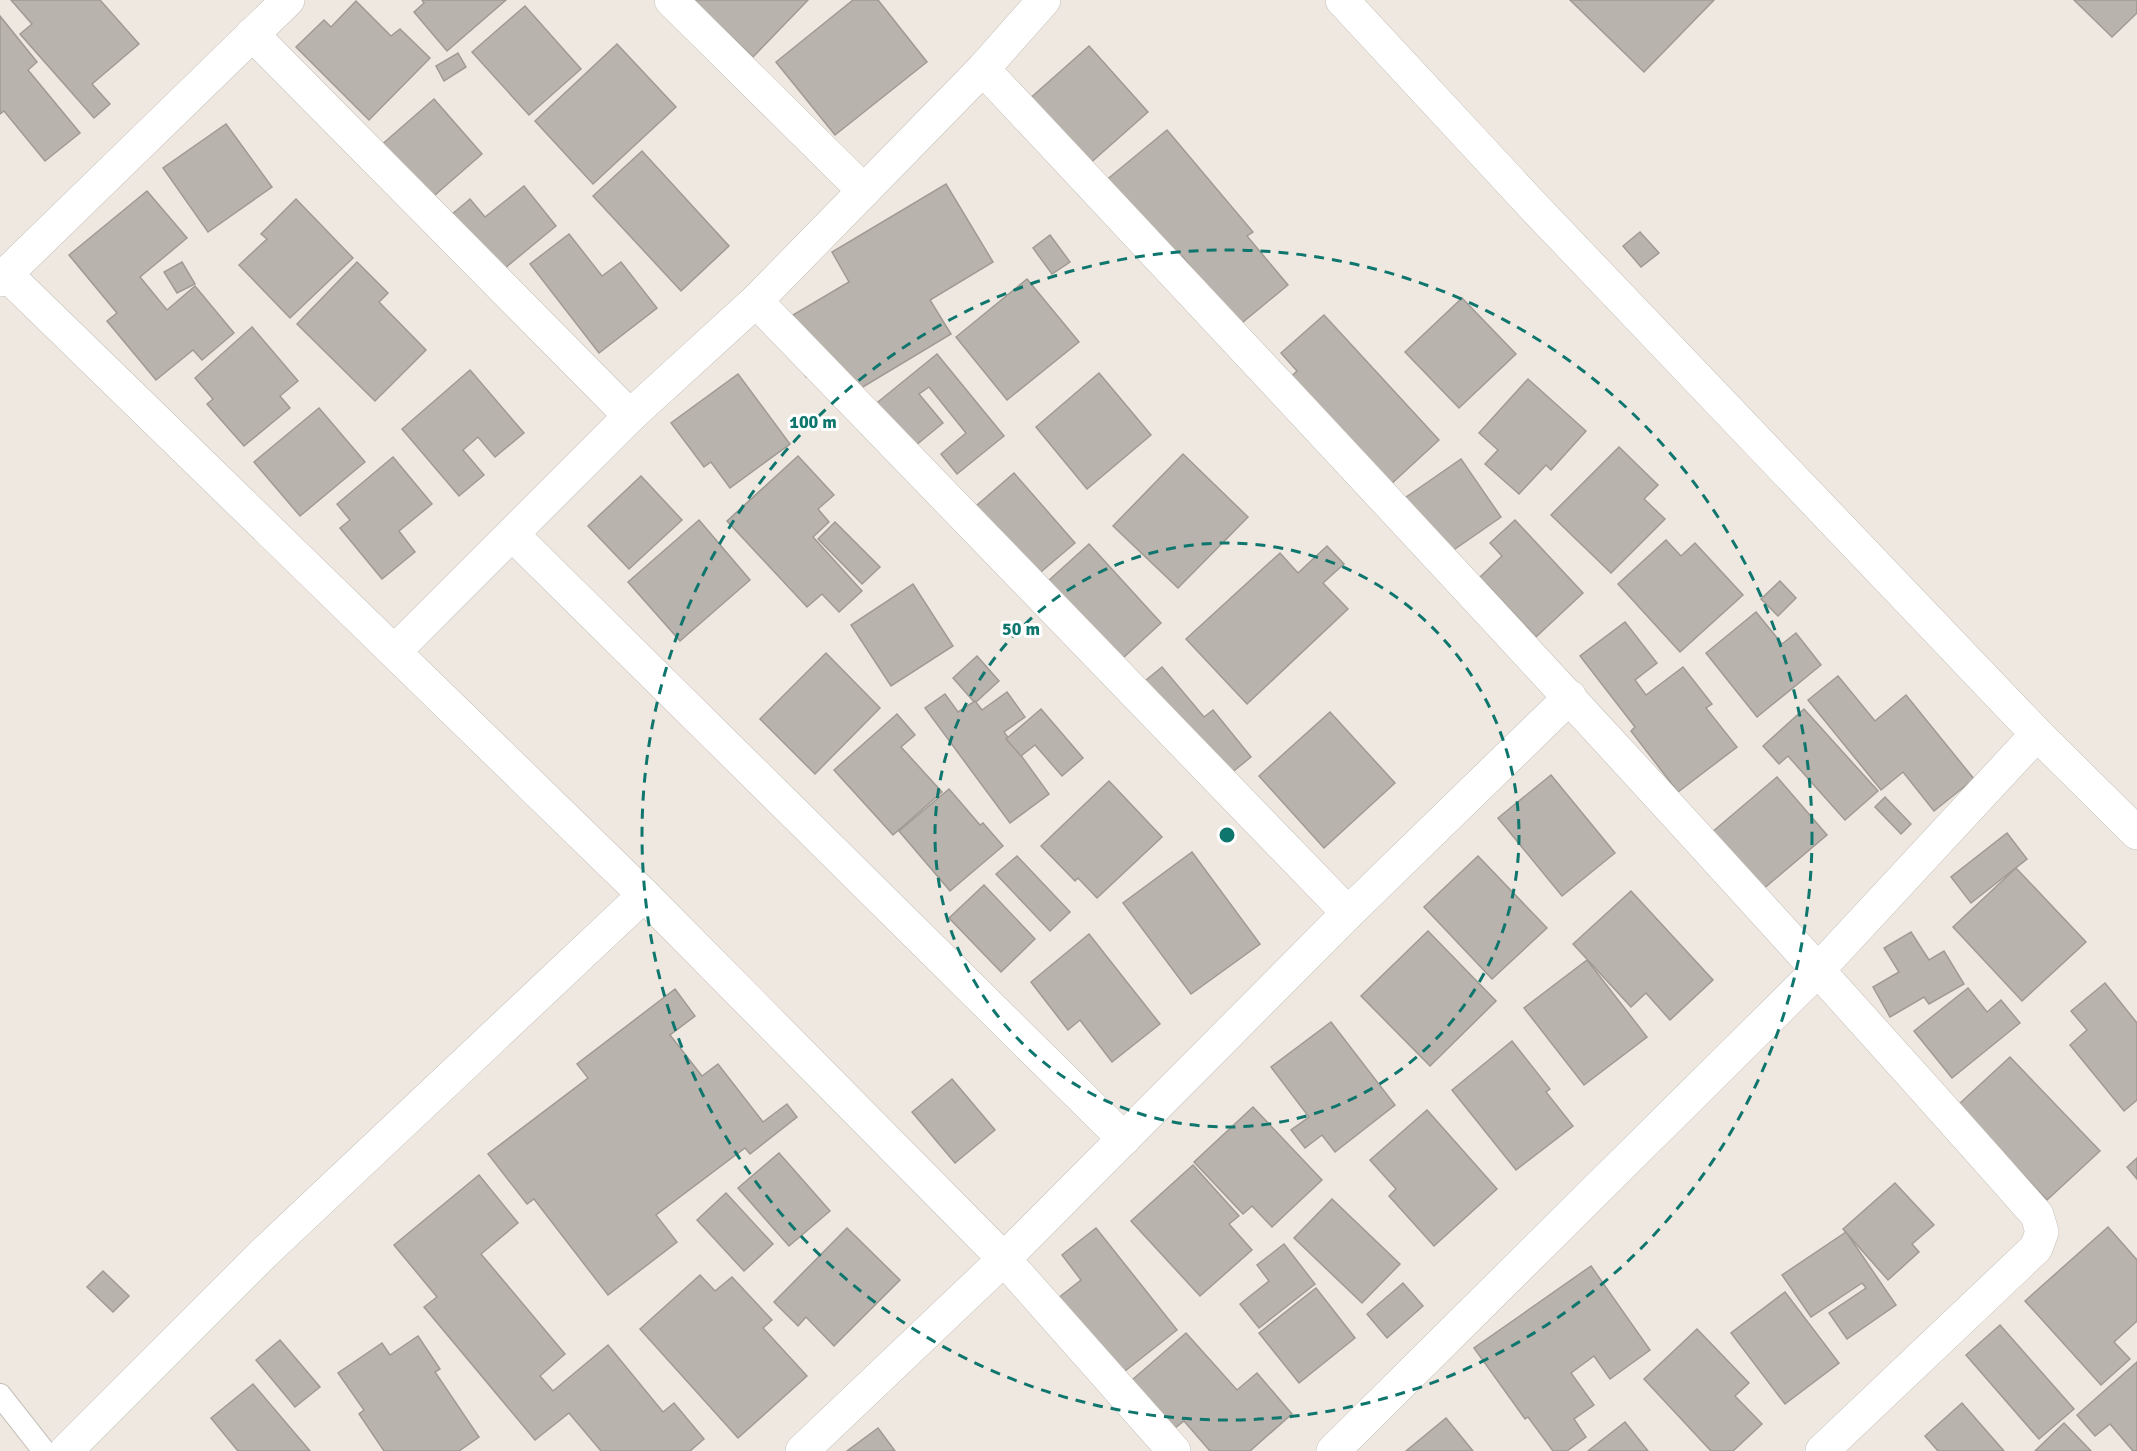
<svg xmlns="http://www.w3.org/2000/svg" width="2137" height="1451" font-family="Signika,sans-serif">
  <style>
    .building { fill: #b9b3ad; stroke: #a09a94; stroke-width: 1.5 }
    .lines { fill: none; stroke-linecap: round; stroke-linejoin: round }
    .lane-casing { stroke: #c5bfb9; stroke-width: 24 }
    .street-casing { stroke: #c5bfb9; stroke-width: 34 }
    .lane { stroke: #fff; stroke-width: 22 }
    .street { stroke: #fff; stroke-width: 33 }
    .ring { fill: none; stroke: #0f766e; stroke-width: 3; stroke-dasharray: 10 8 }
    .centre { fill: #0f766e; stroke: #fff; stroke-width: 3 }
    .ring-label { font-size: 18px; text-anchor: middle; font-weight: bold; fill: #0f766e; stroke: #fff; stroke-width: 6; stroke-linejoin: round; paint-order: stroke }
  </style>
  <rect width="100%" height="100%" fill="#eee8e1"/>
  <g class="building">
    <path d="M 11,0 L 100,0 L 139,44 L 92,84 L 110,104 L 94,118 L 20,34 L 32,24 Z"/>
    <path d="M 422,0 L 506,0 L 447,51 L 414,12 L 424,3 Z"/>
    <path d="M 693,0 L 808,0 L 753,57 Z"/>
    <path d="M 853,0 L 878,0 L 927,62 L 835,135 L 776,62 Z"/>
    <path d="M 1570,0 L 1714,0 L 1644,72 Z"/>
    <path d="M 2074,0 L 2137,0 L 2137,13 L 2112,37 Z"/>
    <path d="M 356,1 L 391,36 L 400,29 L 430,58 L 369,120 L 296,47 L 324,20 L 331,27 Z"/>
    <path d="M 525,6 L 581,69 L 529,115 L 472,52 Z"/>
    <path d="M 0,16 L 37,62 L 28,70 L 80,133 L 45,161 L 4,111 L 0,114 Z"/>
    <path d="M 617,44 L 676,107 L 593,184 L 535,121 Z"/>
    <path d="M 1089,46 L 1148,112 L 1078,174 L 1018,109 Z"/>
    <path d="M 458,53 L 466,67 L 444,81 L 436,66 Z"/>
    <path d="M 434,99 L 482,154 L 419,209 L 371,154 Z"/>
    <path d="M 226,124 L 272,187 L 208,232 L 163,168 Z"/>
    <path d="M 1167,130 L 1253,232 L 1247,236 L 1288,285 L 1232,331 L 1210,291 L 1182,256 L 1167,268 L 1099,186 Z"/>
    <path d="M 642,151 L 729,246 L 681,291 L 593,196 Z"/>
    <path d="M 946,184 L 993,262 L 930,300 L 951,334 L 848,396 L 828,363 L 806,377 L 791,352 L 809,340 L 793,315 L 849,282 L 832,252 Z"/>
    <path d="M 524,186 L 556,226 L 499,273 L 451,215 L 470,199 L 485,217 Z"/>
    <path d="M 147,191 L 187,238 L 140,277 L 167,310 L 195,286 L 234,333 L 202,360 L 193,350 L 156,380 L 107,321 L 117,313 L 69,255 Z"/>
    <path d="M 296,199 L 353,258 L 290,318 L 239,265 L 267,239 L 261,234 Z"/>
    <path d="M 1640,232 L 1659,253 L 1641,267 L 1623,246 Z"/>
    <path d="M 569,234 L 602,276 L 621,262 L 657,308 L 599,353 L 530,264 Z"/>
    <path d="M 1050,235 L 1070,262 L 1052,274 L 1033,248 Z"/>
    <path d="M 182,262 L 195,284 L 177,293 L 164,272 Z"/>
    <path d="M 357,262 L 388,293 L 379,302 L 426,350 L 375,401 L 297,324 Z"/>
    <path d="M 1027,279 L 1079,342 L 1007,400 L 956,337 Z"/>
    <path d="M 1462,298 L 1516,354 L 1459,408 L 1405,352 Z"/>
    <path d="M 1324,315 L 1439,440 L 1376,498 L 1277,390 L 1297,371 L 1281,353 Z"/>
    <path d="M 252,327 L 298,381 L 280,396 L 290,408 L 244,446 L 207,404 L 213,399 L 195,378 Z"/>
    <path d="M 937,354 L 1004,436 L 957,474 L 941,454 L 966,433 L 929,387 L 919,394 L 943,423 L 910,450 L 873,406 Z"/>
    <path d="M 470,370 L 524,433 L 495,457 L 478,437 L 463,450 L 484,475 L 459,496 L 402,429 Z"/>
    <path d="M 1099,373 L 1151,435 L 1087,489 L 1036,427 Z"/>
    <path d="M 738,374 L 790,444 L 730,488 L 711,462 L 704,467 L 671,423 Z"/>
    <path d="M 1528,379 L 1586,431 L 1551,470 L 1546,465 L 1519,494 L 1485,464 L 1498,450 L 1479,433 Z"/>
    <path d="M 319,408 L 365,462 L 300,516 L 254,462 Z"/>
    <path d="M 1619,447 L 1658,485 L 1644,499 L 1665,519 L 1611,573 L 1551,515 Z"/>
    <path d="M 1183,454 L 1248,517 L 1178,588 L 1113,526 Z"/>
    <path d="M 798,456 L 834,495 L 818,509 L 829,522 L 813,537 L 862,591 L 839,612 L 822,594 L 807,607 L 727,521 Z"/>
    <path d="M 393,457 L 432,504 L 399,531 L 415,552 L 382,579 L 340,528 L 350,520 L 337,504 Z"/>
    <path d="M 1461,459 L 1501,517 L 1442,558 L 1402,500 Z"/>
    <path d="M 1014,473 L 1075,543 L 1022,588 L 961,519 Z"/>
    <path d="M 641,476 L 682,520 L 629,569 L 588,526 Z"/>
    <path d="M 699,520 L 750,580 L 680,641 L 628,582 Z"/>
    <path d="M 1515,520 L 1583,593 L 1536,637 L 1480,577 L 1502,556 L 1490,543 Z"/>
    <path d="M 835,522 L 880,567 L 862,584 L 818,539 Z"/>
    <path d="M 1666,540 L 1681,556 L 1695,543 L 1743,595 L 1680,652 L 1618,584 Z"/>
    <path d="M 1089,544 L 1161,623 L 1110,670 L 1037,591 Z"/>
    <path d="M 1327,546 L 1344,564 L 1323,583 L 1348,609 L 1247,704 L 1186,639 L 1280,553 L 1298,573 Z"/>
    <path d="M 1780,581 L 1796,598 L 1778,616 L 1761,599 Z"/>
    <path d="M 913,584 L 953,646 L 891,686 L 851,625 Z"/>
    <path d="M 1756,612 L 1782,644 L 1796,633 L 1821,665 L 1757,717 L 1706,653 Z"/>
    <path d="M 1625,622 L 1657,663 L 1635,680 L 1646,695 L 1683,667 L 1712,704 L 1706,708 L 1737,747 L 1678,792 L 1631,731 L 1635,727 L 1580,656 Z"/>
    <path d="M 826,653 L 880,708 L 815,774 L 760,719 Z"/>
    <path d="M 977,656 L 999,681 L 975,703 L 953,678 Z"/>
    <path d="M 1162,667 L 1204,717 L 1213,710 L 1251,757 L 1209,791 L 1129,694 Z"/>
    <path d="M 1838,676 L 1875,721 L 1906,695 L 1974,779 L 1934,811 L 1903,772 L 1881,790 L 1808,700 Z"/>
    <path d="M 1007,692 L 1025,717 L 1004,732 L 1049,794 L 1010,823 L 925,708 L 945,694 L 958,712 L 975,701 L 982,710 Z"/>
    <path d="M 1041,709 L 1083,758 L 1062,776 L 1035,745 L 1021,756 L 1006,739 Z"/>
    <path d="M 1804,709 L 1878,791 L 1845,820 L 1788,756 L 1779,764 L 1763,746 Z"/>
    <path d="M 1330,712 L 1395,783 L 1324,848 L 1259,776 Z"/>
    <path d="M 897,714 L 915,735 L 901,747 L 942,792 L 893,835 L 834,770 Z"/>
    <path d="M 1551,775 L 1615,853 L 1562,896 L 1498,818 Z"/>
    <path d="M 1777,777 L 1827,835 L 1761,891 L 1711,833 Z"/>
    <path d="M 1109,781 L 1162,837 L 1097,898 L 1078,878 L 1075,881 L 1041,846 Z"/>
    <path d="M 949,789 L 980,825 L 983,823 L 1003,846 L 950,891 L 899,831 Z"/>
    <path d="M 1885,797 L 1911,824 L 1901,834 L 1875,807 Z"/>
    <path d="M 2007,833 L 2027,859 L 1971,903 L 1951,877 Z"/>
    <path d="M 1192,852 L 1260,944 L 1191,994 L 1123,903 Z"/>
    <path d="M 1017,856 L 1070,912 L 1050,931 L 996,874 Z"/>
    <path d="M 1478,856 L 1547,928 L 1492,979 L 1424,907 Z"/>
    <path d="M 2016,868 L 2086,942 L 2022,1001 L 1953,927 Z"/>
    <path d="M 984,885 L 1035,939 L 1001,972 L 949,918 Z"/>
    <path d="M 1631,891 L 1713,980 L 1670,1020 L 1646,993 L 1631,1007 L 1573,944 Z"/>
    <path d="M 1428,931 L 1496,1001 L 1430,1066 L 1361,996 Z"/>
    <path d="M 1911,932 L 1929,960 L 1944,951 L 1964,984 L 1929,1004 L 1924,997 L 1890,1017 L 1873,987 L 1899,972 L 1884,948 Z"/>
    <path d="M 1089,934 L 1160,1024 L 1112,1062 L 1080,1020 L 1068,1030 L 1031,982 Z"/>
    <path d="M 1587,960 L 1647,1037 L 1584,1085 L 1524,1008 Z"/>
    <path d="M 2105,983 L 2137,1023 L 2137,1100 L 2124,1111 L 2070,1045 L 2087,1030 L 2071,1011 Z"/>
    <path d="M 1968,988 L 1987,1012 L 2001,1000 L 2020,1023 L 1952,1078 L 1914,1031 Z"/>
    <path d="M 675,989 L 695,1016 L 670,1035 L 702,1076 L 718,1064 L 763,1122 L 787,1104 L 797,1117 L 750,1154 L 745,1148 L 656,1215 L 677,1242 L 608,1295 L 534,1199 L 527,1204 L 488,1154 L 588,1078 L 577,1064 Z"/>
    <path d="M 1331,1022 L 1395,1105 L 1335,1152 L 1322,1135 L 1305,1148 L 1291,1130 L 1309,1117 L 1271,1067 Z"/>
    <path d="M 1512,1041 L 1550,1089 L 1546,1092 L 1573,1126 L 1516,1170 L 1452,1090 Z"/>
    <path d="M 2010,1057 L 2100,1151 L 2047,1200 L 1958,1105 Z"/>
    <path d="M 952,1079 L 995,1130 L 955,1163 L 912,1112 Z"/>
    <path d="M 1253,1107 L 1322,1180 L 1272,1227 L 1252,1206 L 1243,1214 L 1194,1162 Z"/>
    <path d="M 1427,1110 L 1497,1189 L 1434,1246 L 1389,1196 L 1396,1189 L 1370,1160 Z"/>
    <path d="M 779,1153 L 830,1211 L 789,1246 L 738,1188 Z"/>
    <path d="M 2137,1158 L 2137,1179 L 2127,1167 Z"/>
    <path d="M 1193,1165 L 1239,1216 L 1229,1224 L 1252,1250 L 1200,1296 L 1131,1221 Z"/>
    <path d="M 479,1175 L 518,1223 L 481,1254 L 565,1354 L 540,1376 L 553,1391 L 608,1345 L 663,1412 L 674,1403 L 704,1439 L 690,1451 L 601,1451 L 569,1413 L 535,1440 L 424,1307 L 437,1297 L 394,1245 Z"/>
    <path d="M 1895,1183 L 1934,1225 L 1912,1244 L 1919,1252 L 1888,1280 L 1843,1229 Z"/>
    <path d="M 726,1193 L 773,1244 L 744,1271 L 697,1220 Z"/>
    <path d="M 1332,1199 L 1400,1264 L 1362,1303 L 1294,1238 Z"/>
    <path d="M 2108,1227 L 2137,1260 L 2137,1321 L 2114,1342 L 2130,1359 L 2101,1385 L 2025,1301 Z"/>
    <path d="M 847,1228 L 900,1280 L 834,1346 L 806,1317 L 798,1326 L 774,1302 Z"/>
    <path d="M 1096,1228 L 1177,1330 L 1120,1375 L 1058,1298 L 1081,1280 L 1062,1255 Z"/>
    <path d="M 1846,1232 L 1896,1305 L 1847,1339 L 1829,1313 L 1866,1288 L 1862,1283 L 1811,1317 L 1782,1275 Z"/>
    <path d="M 1284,1244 L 1315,1284 L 1259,1328 L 1240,1304 L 1269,1281 L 1257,1265 Z"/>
    <path d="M 1591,1266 L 1650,1350 L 1610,1379 L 1594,1356 L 1571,1373 L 1594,1405 L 1574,1419 L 1586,1437 L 1567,1451 L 1553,1451 L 1528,1417 L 1525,1419 L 1474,1348 Z"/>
    <path d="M 103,1271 L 129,1296 L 113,1312 L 87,1287 Z"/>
    <path d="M 700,1275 L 715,1291 L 732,1277 L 772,1320 L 763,1328 L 807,1376 L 738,1438 L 640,1329 Z"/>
    <path d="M 1403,1283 L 1423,1306 L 1387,1338 L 1367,1314 Z"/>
    <path d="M 1316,1288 L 1355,1338 L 1299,1383 L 1259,1333 Z"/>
    <path d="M 1785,1292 L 1839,1363 L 1785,1404 L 1731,1333 Z"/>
    <path d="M 2000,1325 L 2074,1409 L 2039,1439 L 1966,1355 Z"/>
    <path d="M 1697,1329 L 1749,1383 L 1735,1396 L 1762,1424 L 1733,1451 L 1711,1451 L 1644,1379 Z"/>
    <path d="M 1186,1333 L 1237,1390 L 1257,1373 L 1292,1414 L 1250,1451 L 1210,1451 L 1184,1421 L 1175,1428 L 1132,1380 Z"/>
    <path d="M 418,1336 L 440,1369 L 435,1372 L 479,1437 L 459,1451 L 384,1451 L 359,1414 L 364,1410 L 338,1373 L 382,1343 L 390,1355 Z"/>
    <path d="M 280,1340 L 320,1387 L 295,1407 L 256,1360 Z"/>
    <path d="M 2137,1362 L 2137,1451 L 2133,1451 L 2110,1424 L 2095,1436 L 2077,1415 Z"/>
    <path d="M 253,1384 L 310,1451 L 238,1451 L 211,1418 Z"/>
    <path d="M 1962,1403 L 2004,1451 L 1938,1451 L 1925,1436 Z"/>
    <path d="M 1446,1418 L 1473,1451 L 1406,1451 Z"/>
    <path d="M 1625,1422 L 1648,1451 L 1588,1451 Z"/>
    <path d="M 2064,1423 L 2091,1451 L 2035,1451 Z"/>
    <path d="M 878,1428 L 895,1451 L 847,1451 Z"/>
  </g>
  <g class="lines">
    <defs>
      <path id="lane" d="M 0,1395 L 44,1451"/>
      <g id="street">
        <path d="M 671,0 L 864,191"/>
        <path d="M 1342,0 L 1534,207 L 2037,734 L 2137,833"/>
        <path d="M 252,34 L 630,416"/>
        <path d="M 983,69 C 1338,448 1693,826 2037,1215 L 2042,1232 L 2036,1248 L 1822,1451"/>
        <path d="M 6,274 L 644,895 L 1004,1259 L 1174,1451"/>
        <path d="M 0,280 L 288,0"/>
        <path d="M 756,301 L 1348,913"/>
        <path d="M 512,534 L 1124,1139"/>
        <path d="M 395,651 L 630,416 L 756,301 L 983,69 L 1044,0"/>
        <path d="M 66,1451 L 265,1252 L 644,895"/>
        <path d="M 802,1451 L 1004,1259 L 1348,913 L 1570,697"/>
        <path d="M 1333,1451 L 1819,969 L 2037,734"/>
      </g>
    </defs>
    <use href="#lane" class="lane-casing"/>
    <use href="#street" class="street-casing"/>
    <use href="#lane" class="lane"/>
    <use href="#street" class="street"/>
  </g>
  <g class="ring">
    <circle cx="1227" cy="835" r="292"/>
    <circle cx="1227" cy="835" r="585"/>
  </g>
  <circle cx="1227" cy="835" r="9" class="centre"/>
  <g class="ring-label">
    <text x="813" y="428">100 m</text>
    <text x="1021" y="635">50 m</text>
  </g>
</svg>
